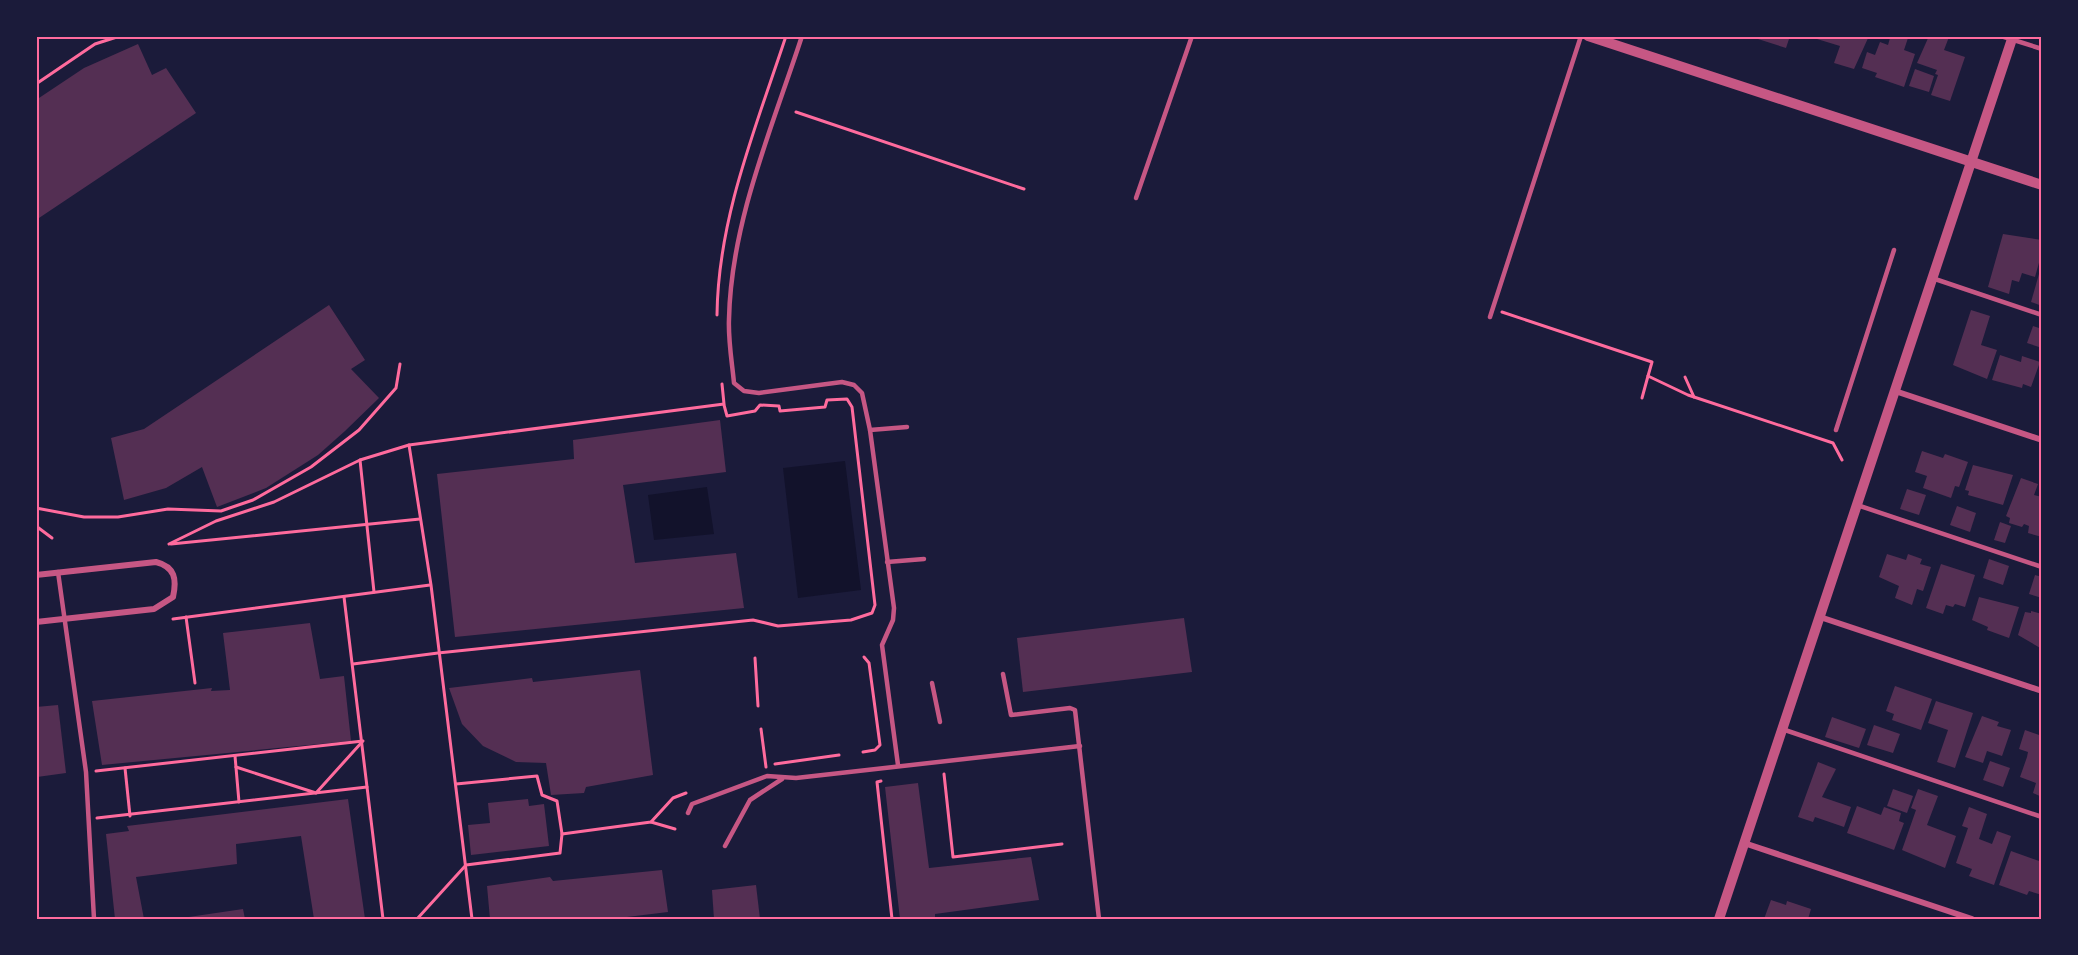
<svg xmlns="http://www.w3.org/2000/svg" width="2078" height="955" font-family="'Public Sans',sans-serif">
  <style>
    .water { fill: #12122b }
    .building { fill: #542f53 }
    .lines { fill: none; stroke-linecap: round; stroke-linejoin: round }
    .path { stroke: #ff6b9d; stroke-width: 3 }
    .service { stroke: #c65784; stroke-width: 4.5 }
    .minor { stroke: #c65784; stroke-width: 6 }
    .tertiary { stroke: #c65784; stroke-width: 10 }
    .neatline { fill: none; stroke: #ff6b9d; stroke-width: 2 }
  </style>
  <rect width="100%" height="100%" fill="#1b1b3a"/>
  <g class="water">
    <path d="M 845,461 L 861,590 L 798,598 L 783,468 Z"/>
    <path d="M 707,487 L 714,534 L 654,540 L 648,495 Z"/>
  </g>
  <g class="building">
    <path d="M 1759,36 L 1790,36 L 1786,48 L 1758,39 Z"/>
    <path d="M 1818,36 L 1869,36 L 1854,69 L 1834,63 L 1840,46 L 1817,39 Z"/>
    <path d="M 1885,36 L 1908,38 L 1904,50 L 1915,54 L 1904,87 L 1875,77 L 1877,73 L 1862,68 L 1867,52 L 1875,55 L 1880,42 L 1888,45 L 1890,38 Z"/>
    <path d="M 1929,36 L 1949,37 L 1944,50 L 1965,57 L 1950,101 L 1931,95 L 1938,75 L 1935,74 L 1937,70 L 1917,63 Z"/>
    <path d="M 138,44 L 152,75 L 166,68 L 196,113 L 36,220 L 36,100 L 84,68 Z"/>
    <path d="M 1915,69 L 1934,76 L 1929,92 L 1909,86 Z"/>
    <path d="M 2003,234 L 2042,240 L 2042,252 L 2035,277 L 2022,273 L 2019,282 L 2012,280 L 2009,294 L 1988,287 Z"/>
    <path d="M 2041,267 L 2042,267 L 2042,306 L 2031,302 Z"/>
    <path d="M 329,305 L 365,360 L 351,369 L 379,398 L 345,431 L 318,455 L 266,488 L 217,507 L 202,467 L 166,488 L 124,500 L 111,438 L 144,429 Z"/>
    <path d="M 1971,310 L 1990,316 L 1981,345 L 1997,350 L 1987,379 L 1953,365 Z"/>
    <path d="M 2033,326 L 2042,329 L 2042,348 L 2027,343 Z"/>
    <path d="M 2000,355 L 2021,362 L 2022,356 L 2040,362 L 2031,387 L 2023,384 L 2022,388 L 1992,380 Z"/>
    <path d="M 720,420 L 726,472 L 623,485 L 635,563 L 736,553 L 744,608 L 455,637 L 437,474 L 574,459 L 573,440 Z"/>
    <path d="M 1922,451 L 1943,458 L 1945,454 L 1968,462 L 1959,487 L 1955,486 L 1951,498 L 1923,488 L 1927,476 L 1915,472 Z"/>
    <path d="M 1973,465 L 2013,475 L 2003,505 L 1968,495 L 1969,491 L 1965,490 Z"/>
    <path d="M 2021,478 L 2038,484 L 2034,495 L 2042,497 L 2042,537 L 2028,533 L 2029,526 L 2024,524 L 2022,527 L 2009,523 L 2010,518 L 2006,516 Z"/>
    <path d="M 1907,489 L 1926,495 L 1919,515 L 1900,509 Z"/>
    <path d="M 1957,506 L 1976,513 L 1970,532 L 1950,525 Z"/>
    <path d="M 2000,522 L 2011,526 L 2005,543 L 1994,540 Z"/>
    <path d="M 1887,554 L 1906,560 L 1908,554 L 1922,559 L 1920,564 L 1931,567 L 1923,591 L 1917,589 L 1912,605 L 1895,598 L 1899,586 L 1879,577 Z"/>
    <path d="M 1989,559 L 2009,566 L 2003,585 L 1983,578 Z"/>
    <path d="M 1941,564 L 1975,575 L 1965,607 L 1955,604 L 1953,607 L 1946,605 L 1943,614 L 1926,608 Z"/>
    <path d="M 2035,575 L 2042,577 L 2042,598 L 2029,594 Z"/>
    <path d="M 1979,597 L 2019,607 L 2009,638 L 1987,630 L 1988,627 L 1972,620 Z"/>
    <path d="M 2031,611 L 2042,614 L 2042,649 L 2018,635 L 2025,612 L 2031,613 Z"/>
    <path d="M 1184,618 L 1192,672 L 1023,692 L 1017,638 Z"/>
    <path d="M 310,623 L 320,679 L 344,676 L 351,741 L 102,765 L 92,701 L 212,688 L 211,691 L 230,690 L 223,633 Z"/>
    <path d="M 640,670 L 653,775 L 586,787 L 584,793 L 551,795 L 546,763 L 516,762 L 483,746 L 462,724 L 449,688 L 532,678 L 533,682 Z"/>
    <path d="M 1895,686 L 1932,699 L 1921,730 L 1892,720 L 1894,714 L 1886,711 Z"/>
    <path d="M 1936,701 L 1973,713 L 1955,768 L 1937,762 L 1948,730 L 1928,723 Z"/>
    <path d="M 58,705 L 66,773 L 37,777 L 36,707 Z"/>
    <path d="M 1982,716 L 1999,722 L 1997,726 L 2011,730 L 2002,756 L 1987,751 L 1983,763 L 1965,757 Z"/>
    <path d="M 1832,717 L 1866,729 L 1859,748 L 1825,737 Z"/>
    <path d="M 1874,725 L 1900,734 L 1893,753 L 1867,745 Z"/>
    <path d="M 2025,730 L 2042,736 L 2039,750 L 2042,751 L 2042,797 L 2033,793 L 2036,783 L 2020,777 L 2027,757 L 2028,752 L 2019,749 Z"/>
    <path d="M 1990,761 L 2010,768 L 2003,787 L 1983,780 Z"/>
    <path d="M 1818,762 L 1836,769 L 1822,797 L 1851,807 L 1844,827 L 1815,817 L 1813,822 L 1798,817 Z"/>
    <path d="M 918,783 L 929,868 L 1031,857 L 1039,900 L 935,914 L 935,919 L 900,919 L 885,787 Z"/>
    <path d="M 1893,789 L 1913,796 L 1907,813 L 1887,806 Z"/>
    <path d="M 1918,789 L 1938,796 L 1927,825 L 1956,836 L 1945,868 L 1902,850 L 1916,810 L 1911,808 Z"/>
    <path d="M 348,799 L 365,919 L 314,919 L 301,836 L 236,844 L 237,864 L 136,877 L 144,919 L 115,919 L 106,834 L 129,831 L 127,826 Z"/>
    <path d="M 528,799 L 529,806 L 544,804 L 549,846 L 471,855 L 468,825 L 490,823 L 488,803 Z"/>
    <path d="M 1857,806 L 1881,815 L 1884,807 L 1901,813 L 1899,821 L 1904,823 L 1894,850 L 1847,833 Z"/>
    <path d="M 1969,807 L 1987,814 L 1979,839 L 1992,844 L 1997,831 L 2011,836 L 1994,885 L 1969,876 L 1972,869 L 1956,863 L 1968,828 L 1962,826 Z"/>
    <path d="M 2011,851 L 2042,862 L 2042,895 L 2029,891 L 2027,895 L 1999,885 Z"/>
    <path d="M 662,870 L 668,912 L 627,917 L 627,919 L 490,919 L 487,886 L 550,877 L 553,881 Z"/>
    <path d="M 756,885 L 760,919 L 714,919 L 712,890 Z"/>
    <path d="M 1771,900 L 1786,905 L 1787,901 L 1811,909 L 1808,919 L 1764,919 Z"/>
    <path d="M 243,909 L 245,919 L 182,919 L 182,918 Z"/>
  </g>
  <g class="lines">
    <g class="path">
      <path d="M 36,84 L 95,44 L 120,36"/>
      <path d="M 796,112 L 1024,189"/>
      <path d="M 1502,312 L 1652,362 L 1648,376 L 1688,395 L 1833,443 L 1842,460"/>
      <path d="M 717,315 C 718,218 756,127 786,36"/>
      <path d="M 1685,377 L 1694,397"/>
      <path d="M 1642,398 L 1648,376"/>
      <path d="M 409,445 L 431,585 L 472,919"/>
      <path d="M 360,460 L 374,592"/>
      <path d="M 36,508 L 84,517 L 118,517 L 168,509 L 221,511 L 253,500 L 311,467 L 359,430 L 396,388 L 400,364"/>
      <path d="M 36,526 L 52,538"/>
      <path d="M 169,544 L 216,521 L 274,502 L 360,460 L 409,445 L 724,404 L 722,384"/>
      <path d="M 171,544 L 420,519"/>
      <path d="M 344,597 L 383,919"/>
      <path d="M 186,617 L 195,683"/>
      <path d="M 173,619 L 430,585"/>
      <path d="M 755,658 L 758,706"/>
      <path d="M 353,664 L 438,653 L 753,620 L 778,626 L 851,620 L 872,613 L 875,605 L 852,407 L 847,399 L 827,400 L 825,407 L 780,411 L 779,406 L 760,405 L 755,411 L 727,416 L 724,405"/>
      <path d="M 761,729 L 766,767"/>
      <path d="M 863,752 L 875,750 L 880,745 L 869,663 L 864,657"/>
      <path d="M 235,756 L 239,802"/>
      <path d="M 775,764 L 839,755"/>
      <path d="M 236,767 L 316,793 L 362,742"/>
      <path d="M 125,768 L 130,816"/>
      <path d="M 96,771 L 363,741"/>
      <path d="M 944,774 L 953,857 L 1062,844"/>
      <path d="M 881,781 L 877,782 L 892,919"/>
      <path d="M 456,784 L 537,776 L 542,795 L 557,801 L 562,834 L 651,822 L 673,798 L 686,793"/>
      <path d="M 97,818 L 367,787"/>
      <path d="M 651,822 L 675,829"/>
      <path d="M 417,919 L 466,865 L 560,853 L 562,834"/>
    </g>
    <g class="service">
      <path d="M 802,36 C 772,128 731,222 729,319 C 728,340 732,362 734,383 L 744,391 L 759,393 L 842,382 L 854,385 L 862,393 L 870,430 L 894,608 L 893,620 L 882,645 L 898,765"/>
      <path d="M 2001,36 L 2042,49"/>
      <path d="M 1136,198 L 1192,36"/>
      <path d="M 1932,278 L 2042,315"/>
      <path d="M 1490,317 L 1581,36"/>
      <path d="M 870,430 L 907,427"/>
      <path d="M 1836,430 L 1894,250"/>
      <path d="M 1857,505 L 2042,567"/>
      <path d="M 887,562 L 924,559"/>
      <path d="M 58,572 L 86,772 L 94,919"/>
      <path d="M 1003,674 L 1011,715 L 1070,708 L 1075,710 L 1099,919"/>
      <path d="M 932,683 L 940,722"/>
      <path d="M 1782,729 L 2042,817"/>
      <path d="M 688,813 L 692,804 L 767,776 L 796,778 L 1080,746"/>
      <path d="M 725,846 L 750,800 L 782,779"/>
    </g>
    <g class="minor">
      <path d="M 1895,391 L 2042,440"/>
      <path d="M 36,575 L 156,562 C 175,567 177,579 173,597 L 154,609 L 36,622"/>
      <path d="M 1820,617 L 2042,691"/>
      <path d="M 1744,843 L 1972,919"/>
    </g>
    <g class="tertiary">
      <path d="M 1588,36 L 2042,185"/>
      <path d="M 1719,919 L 2013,36"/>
    </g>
  </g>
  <rect width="2078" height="955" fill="none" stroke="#1b1b3a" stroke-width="75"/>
  <rect x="38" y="38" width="2002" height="880" class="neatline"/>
</svg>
